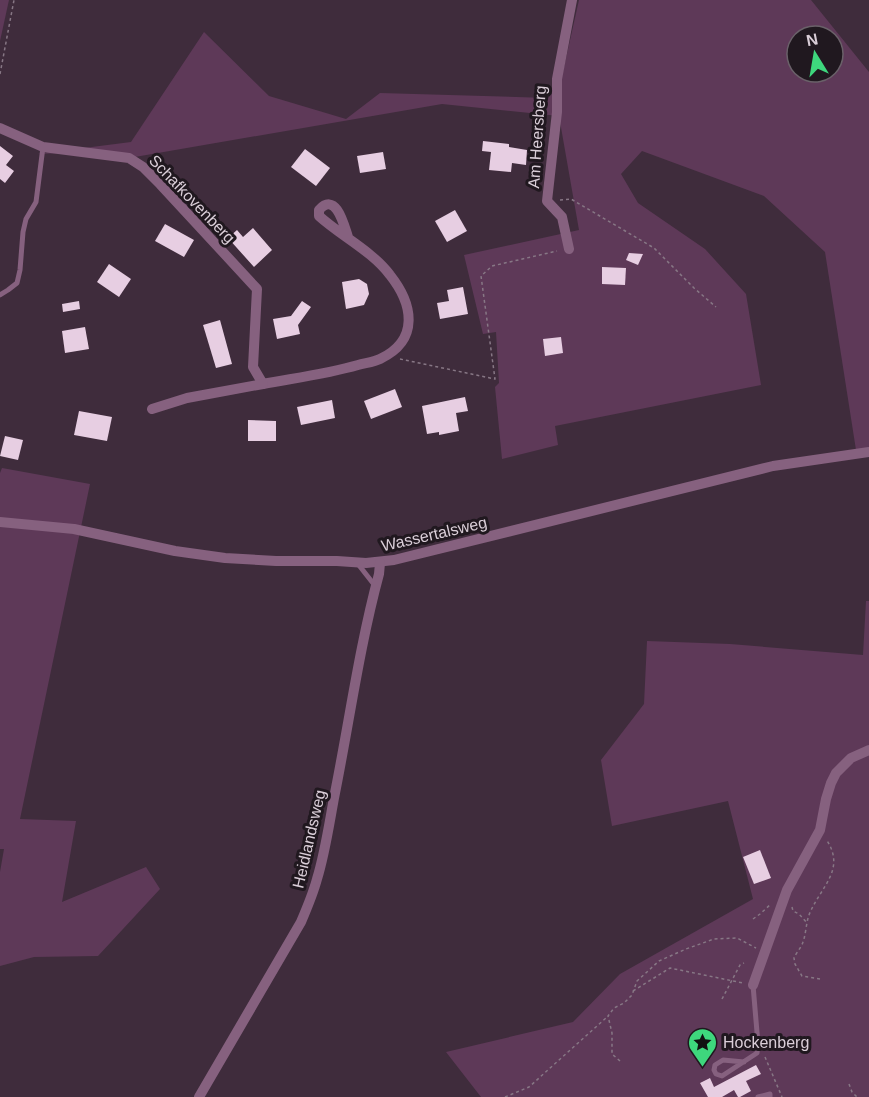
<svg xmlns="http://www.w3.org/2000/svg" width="869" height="1097" font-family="Arial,sans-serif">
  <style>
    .green { fill: #5e3958; fill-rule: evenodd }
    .building { fill: #e7cee2 }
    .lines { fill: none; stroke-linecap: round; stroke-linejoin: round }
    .path { stroke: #877785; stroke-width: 1.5; stroke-dasharray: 3 3; stroke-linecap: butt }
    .lane { stroke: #86617f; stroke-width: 5 }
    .street { stroke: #86617f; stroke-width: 10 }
    .labels { text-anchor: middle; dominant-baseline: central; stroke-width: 6; stroke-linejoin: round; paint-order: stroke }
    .street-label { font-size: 16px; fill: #daced8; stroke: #20181f }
    .poi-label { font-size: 16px; fill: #daced8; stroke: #20181f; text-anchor: start }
  </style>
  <rect width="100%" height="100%" fill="#3f2c3c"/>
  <g class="green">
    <path d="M 0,0 L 9,0 L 0,41 Z"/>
    <path d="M 579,0 L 811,0 L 869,72 L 869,448 L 856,450 L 825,252 L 764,196 L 642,151 L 621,174 L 638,203 L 705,249 L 746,294 L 761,385 L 555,426 L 558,445 L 502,459 L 495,387 L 499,383 L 496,332 L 483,334 L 464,255 L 579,230 L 559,116 L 442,104 L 129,158 L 85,152 L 37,154 L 131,142 L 204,32 L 269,96 L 346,119 L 380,93 L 548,98 L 560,85 ZM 797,36 L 833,36 L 833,72 L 797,72 Z"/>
    <path d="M 2,468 L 90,484 L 20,819 L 76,821 L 62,902 L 146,867 L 160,889 L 98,956 L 34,957 L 0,966 L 0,872 L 4,849 L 0,849 L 0,473 Z"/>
    <path d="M 866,601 L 869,601 L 869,1097 L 481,1097 L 446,1052 L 573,1022 L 620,974 L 753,899 L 728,801 L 612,826 L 601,760 L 644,704 L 647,641 L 730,644 L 863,655 Z"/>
  </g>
  <g class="building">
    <path d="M 483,141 L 509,144 L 509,147 L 527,150 L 526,165 L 512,163 L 511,172 L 489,170 L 491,152 L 482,151 Z"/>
    <path d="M 0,146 L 13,156 L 6,165 L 14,171 L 5,183 L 0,179 Z"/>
    <path d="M 305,149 L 330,168 L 316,186 L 291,167 Z"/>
    <path d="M 383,152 L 386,169 L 360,173 L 357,156 Z"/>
    <path d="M 455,210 L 467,231 L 447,242 L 435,221 Z"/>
    <path d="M 165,224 L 194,240 L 184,257 L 155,241 Z"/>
    <path d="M 253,228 L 272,250 L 254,267 L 228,238 L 237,230 L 243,237 Z"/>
    <path d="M 629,253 L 643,254 L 638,265 L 626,260 Z"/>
    <path d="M 109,264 L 131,279 L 119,297 L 97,282 Z"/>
    <path d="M 602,267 L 626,268 L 625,285 L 602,284 Z"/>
    <path d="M 359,279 L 367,284 L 369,294 L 364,305 L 346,309 L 342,282 Z"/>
    <path d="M 463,287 L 468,314 L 440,319 L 437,303 L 449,301 L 447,290 Z"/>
    <path d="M 79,301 L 80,309 L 63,312 L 62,304 Z"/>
    <path d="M 302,301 L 311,307 L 298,325 L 300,334 L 277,339 L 273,319 L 291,316 Z"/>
    <path d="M 220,320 L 232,364 L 216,368 L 203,325 Z"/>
    <path d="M 85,327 L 89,349 L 65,353 L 62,331 Z"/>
    <path d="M 561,337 L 563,353 L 545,356 L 543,339 Z"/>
    <path d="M 395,389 L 402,407 L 371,419 L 364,401 Z"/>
    <path d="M 465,397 L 468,411 L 456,413 L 459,431 L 439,435 L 439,432 L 427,434 L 422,406 Z"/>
    <path d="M 332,400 L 335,418 L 301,425 L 297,407 Z"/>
    <path d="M 79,411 L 112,417 L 107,441 L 74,435 Z"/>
    <path d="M 248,420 L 276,421 L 276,441 L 248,441 Z"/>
    <path d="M 5,436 L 23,440 L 18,460 L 0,456 Z"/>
    <path d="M 760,850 L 771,878 L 754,884 L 743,857 Z"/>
    <path d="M 756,1065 L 761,1074 L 746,1081 L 751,1091 L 740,1097 L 738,1097 L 734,1090 L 722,1097 L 708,1097 L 700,1083 L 710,1078 L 714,1087 Z"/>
  </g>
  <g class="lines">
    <g class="path">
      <path d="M 0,74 L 14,0"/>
      <path d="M 560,200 L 571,199 L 654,248 L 694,288 L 716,307"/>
      <path d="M 400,359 L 495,379 L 481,276 L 492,266 L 557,251"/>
      <path d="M 792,907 L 793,911 L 799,914 L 807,923"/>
      <path d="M 753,919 L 760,914 L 771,904"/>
      <path d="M 820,979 L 802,976 L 795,964 L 794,958 C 796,953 801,948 803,942 C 806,934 806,923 809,915 C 820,887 847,870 826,839"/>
      <path d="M 633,991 L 670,968 L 743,983"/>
      <path d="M 722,999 L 740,965 L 744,963"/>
      <path d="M 765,1057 L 782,1097"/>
      <path d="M 620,1061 L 612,1054 L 612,1033 L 608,1016 L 614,1008 L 624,1003 L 632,995 L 637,981 L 659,961 L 686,949 L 714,939 L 737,938 L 756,948"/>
      <path d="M 849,1084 L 852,1092 L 857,1097"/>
      <path d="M 505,1097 L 529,1087 L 607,1017"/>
    </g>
    <g class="lane">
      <path d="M 0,295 L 8,290 L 17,283 L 20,270 L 23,232 L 26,219 L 36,202 L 43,147"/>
      <path d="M 358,564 L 376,587"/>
      <path d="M 744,1062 L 723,1060 L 715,1065 L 714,1070 L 716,1074 L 722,1076 L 757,1053 L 758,1044 L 753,985"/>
      <path d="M 758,1097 L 770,1094 L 770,1097"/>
    </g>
    <g class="street">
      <path d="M 0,128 L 43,147 L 129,158 L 143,167 L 160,184 L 257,289 L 253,367 L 263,384 C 295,378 327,374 358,365 C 365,363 374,362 380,359 C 420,340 413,304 390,275 C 372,251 341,236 319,216 L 319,210 C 336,191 344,225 348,237"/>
      <path d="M 569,249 L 562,217 L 547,201 L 557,112 L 557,79 L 572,0"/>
      <path d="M 152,409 L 187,398 L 263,384"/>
      <path d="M 0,522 L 74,529 L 175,551 L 225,558 L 276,561 L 337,561 L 366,563 L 394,560 L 773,466 L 869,452"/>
      <path d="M 753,985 L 787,890 L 820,830 L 826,799 L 831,783 L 836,773 L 851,758 L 869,750"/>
      <path d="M 199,1097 L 301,922 C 307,908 313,894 317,879 C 325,853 329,825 334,798 C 349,724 359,648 379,574 L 380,563"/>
    </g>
  </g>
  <defs>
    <symbol id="sight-pin" viewBox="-11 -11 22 30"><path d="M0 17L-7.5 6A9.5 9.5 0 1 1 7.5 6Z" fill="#3ed77d" stroke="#20181f"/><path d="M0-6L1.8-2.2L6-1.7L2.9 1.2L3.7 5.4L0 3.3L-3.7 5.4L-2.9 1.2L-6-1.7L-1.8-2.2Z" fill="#111"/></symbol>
  </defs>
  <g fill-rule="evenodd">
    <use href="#sight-pin" x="686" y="1026" width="33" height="45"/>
  </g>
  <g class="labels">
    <g class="street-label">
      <text transform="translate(537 137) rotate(-86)">Am Heersberg</text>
      <text transform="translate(192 199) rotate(46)">Schafkovenberg</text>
      <text transform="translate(434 534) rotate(-13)">Wassertalsweg</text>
      <text transform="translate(309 839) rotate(-77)">Heidlandsweg</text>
    </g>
    <g class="poi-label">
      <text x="723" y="1042">Hockenberg</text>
    </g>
  </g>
  <g transform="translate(815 54) rotate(349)"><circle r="28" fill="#20181f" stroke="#6a6169" stroke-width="1.5"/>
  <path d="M0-4.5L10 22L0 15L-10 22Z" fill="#3ed77d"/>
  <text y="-9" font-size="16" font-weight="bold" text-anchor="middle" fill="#daced8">N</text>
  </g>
</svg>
